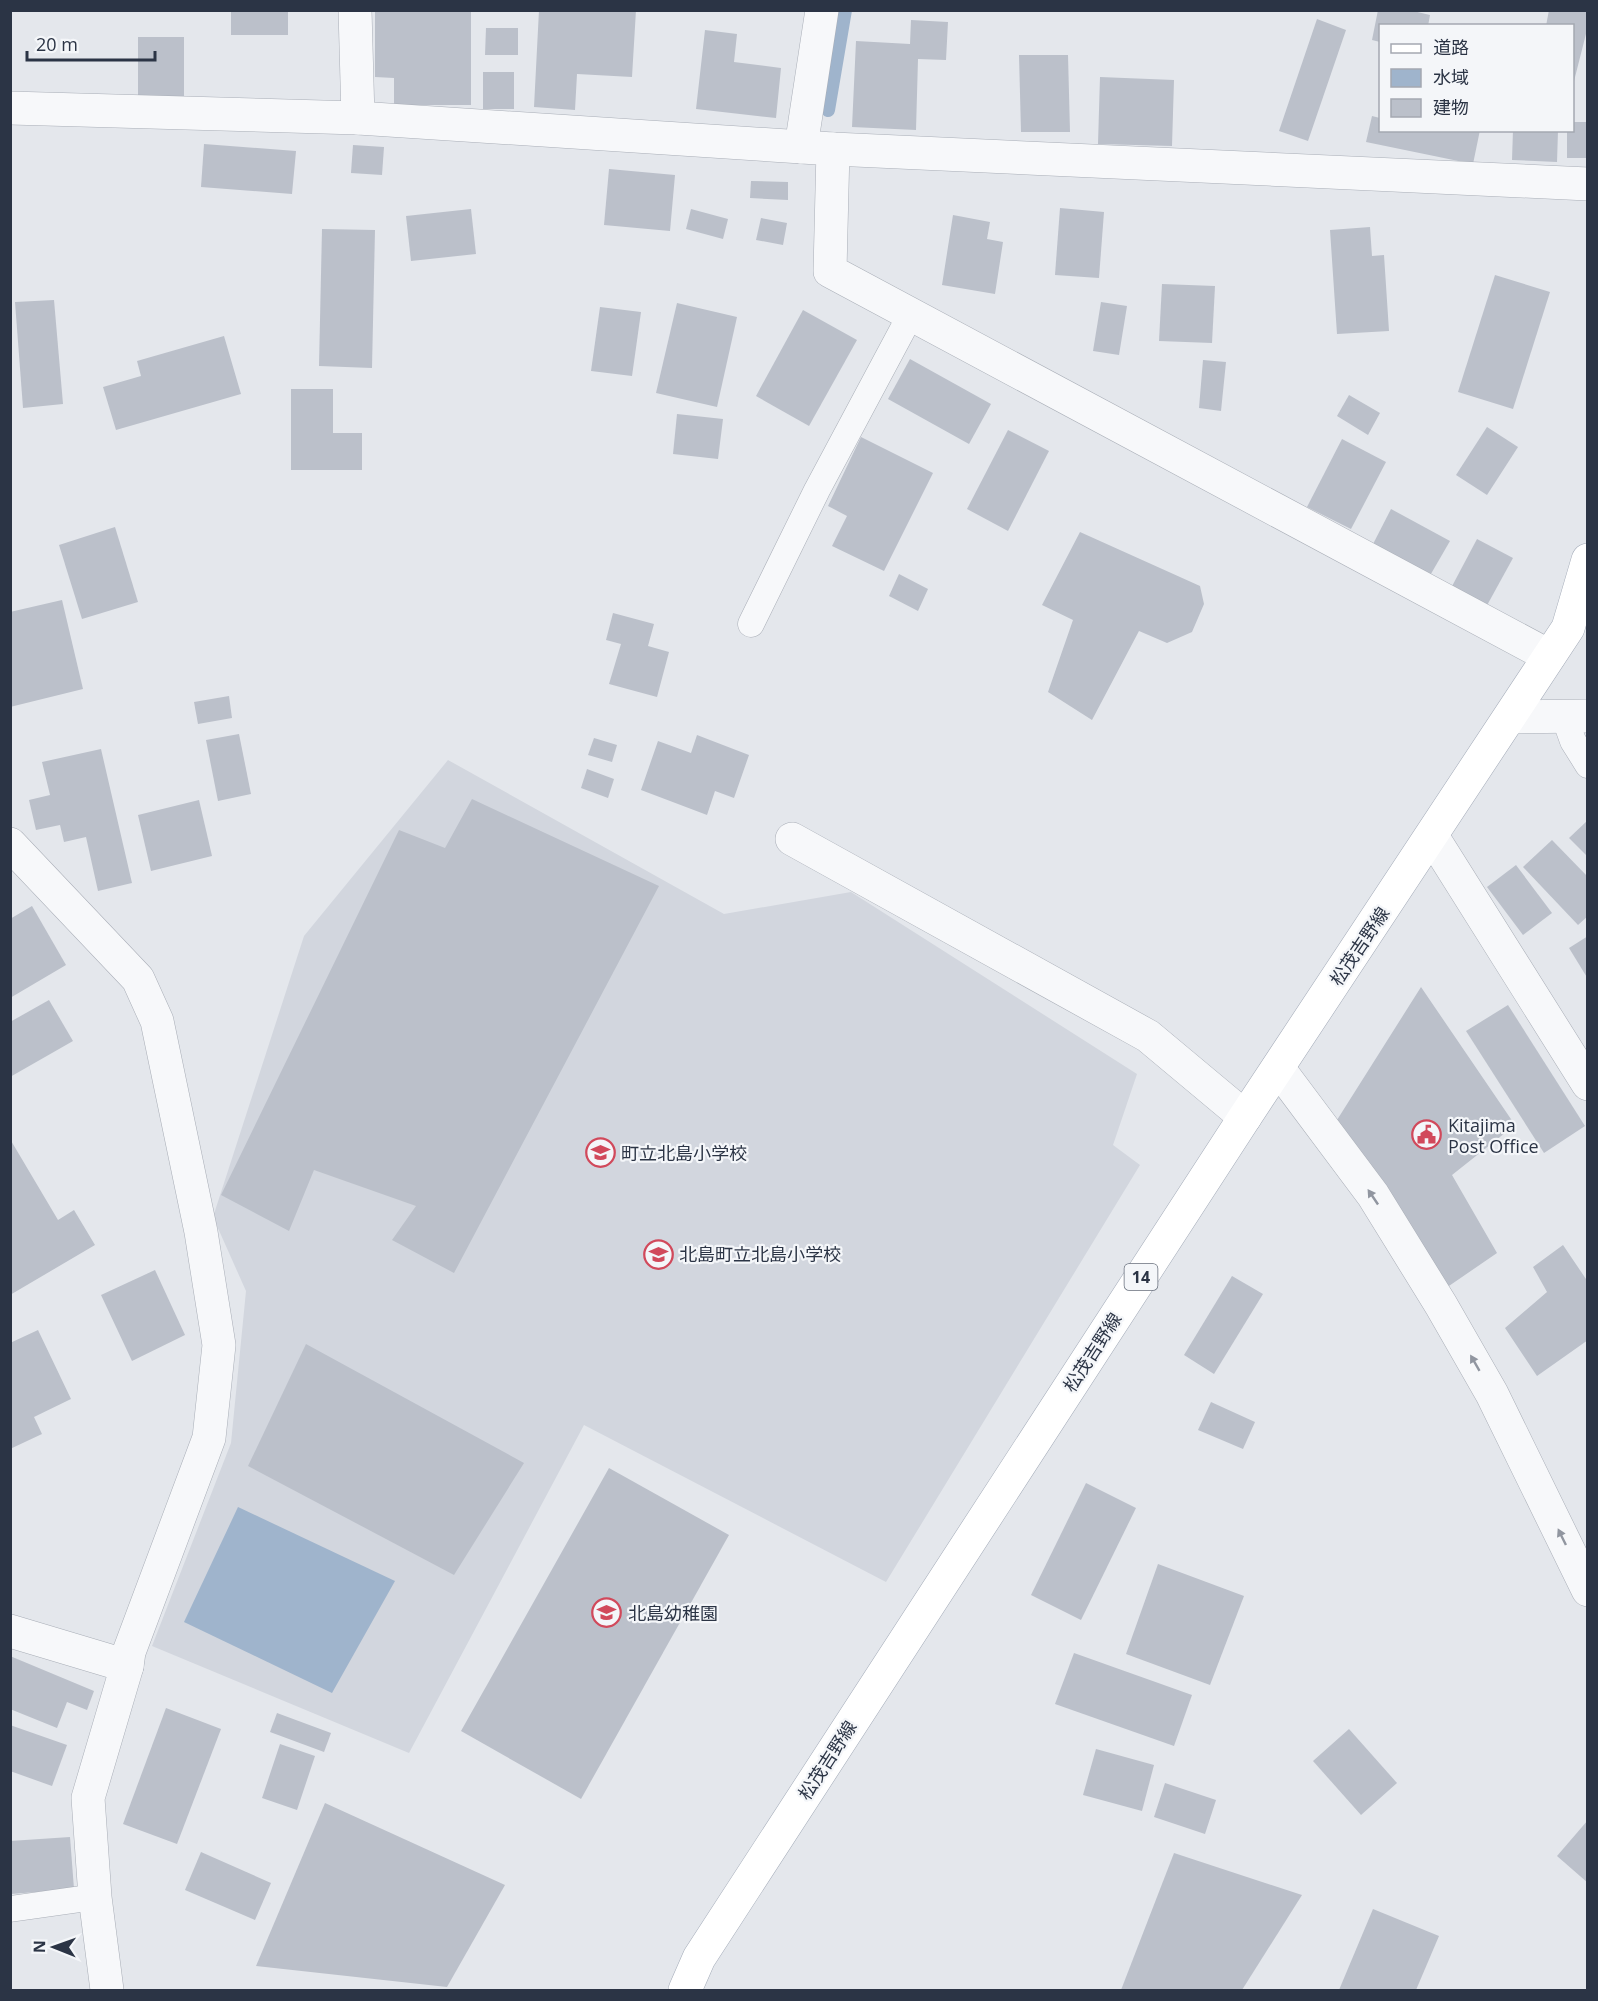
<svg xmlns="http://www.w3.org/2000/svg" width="1598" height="2001" font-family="'Open Sans','Noto Sans JP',sans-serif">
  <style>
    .built { fill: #d2d6de }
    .water { fill: #9fb4cc }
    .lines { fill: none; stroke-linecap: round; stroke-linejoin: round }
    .stream { stroke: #9fb4cc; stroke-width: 14 }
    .building { fill: #bbc0ca }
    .lane-casing { stroke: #a9aeb7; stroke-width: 27 }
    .street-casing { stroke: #a9aeb7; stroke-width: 34 }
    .primary-casing { stroke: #a3abb8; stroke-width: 34 }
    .lane { stroke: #f7f8fa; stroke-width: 26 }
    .street { stroke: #f7f8fa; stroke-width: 33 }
    .primary { stroke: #fff; stroke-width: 33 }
    .oneway { fill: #9196a0 }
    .labels { text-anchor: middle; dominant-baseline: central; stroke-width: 4.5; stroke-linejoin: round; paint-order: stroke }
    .shield { fill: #f4f6f9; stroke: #676e7b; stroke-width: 1.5 }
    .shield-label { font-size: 16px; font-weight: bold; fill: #2b3445 }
    .street-label { font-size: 18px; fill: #2b3445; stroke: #f4f6f9 }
    .poi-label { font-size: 18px; fill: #2b3445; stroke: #f4f6f9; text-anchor: start }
  </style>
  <rect width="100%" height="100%" fill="#e4e7ec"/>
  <path class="built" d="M 448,760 L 724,914 L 851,892 L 1137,1074 L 1113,1145 L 1140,1165 L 886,1582 L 584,1425 L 409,1753 L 152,1646 L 231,1443 L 246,1291 L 213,1217 L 304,936 Z"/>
  <path class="water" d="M 238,1507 L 395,1581 L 332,1693 L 184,1622 Z"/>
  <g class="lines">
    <path class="stream" d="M 828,110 L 845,10"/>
  </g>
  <g class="building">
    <rect x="231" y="10" width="57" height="25"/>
    <path d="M 375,10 L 471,10 L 471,105 L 394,105 L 394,78 L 375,77 Z"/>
    <path d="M 539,10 L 636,10 L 632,77 L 577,74 L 575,110 L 534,107 Z"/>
    <path d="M 1378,10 L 1409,10 L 1430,15 L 1428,26 L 1380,26 L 1380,42 L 1372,40 Z"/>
    <path d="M 1549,10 L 1588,10 L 1588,26 L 1573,85 L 1572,26 L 1546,26 Z"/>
    <path d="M 1317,19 L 1346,30 L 1308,141 L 1279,131 Z"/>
    <path d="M 911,20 L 948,22 L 946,60 L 918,59 L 916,130 L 852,127 L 856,41 L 910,44 Z"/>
    <path d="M 486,28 L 518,28 L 518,55 L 485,55 Z"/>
    <path d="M 705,30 L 737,34 L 734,62 L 781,68 L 776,118 L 696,109 Z"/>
    <rect x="138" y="37" width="46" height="62"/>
    <path d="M 1019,55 L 1068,55 L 1070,132 L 1021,132 Z"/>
    <rect x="483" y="72" width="31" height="37"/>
    <path d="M 1100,77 L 1174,80 L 1172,146 L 1098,144 Z"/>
    <path d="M 1372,116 L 1380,118 L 1380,130 L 1480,130 L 1473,164 L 1366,142 Z"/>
    <path d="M 1572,122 L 1588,122 L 1588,158 L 1567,158 L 1567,130 L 1572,130 Z"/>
    <path d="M 1513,130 L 1558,130 L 1557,162 L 1512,160 Z"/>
    <path d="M 204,144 L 296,151 L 292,194 L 201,187 Z"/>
    <path d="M 353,145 L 384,147 L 382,175 L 351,173 Z"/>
    <path d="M 609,169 L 675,175 L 670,231 L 604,225 Z"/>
    <path d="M 751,181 L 788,182 L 788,200 L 750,198 Z"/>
    <path d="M 1060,208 L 1104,212 L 1099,278 L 1055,275 Z"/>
    <path d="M 471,209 L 476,254 L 411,261 L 406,216 Z"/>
    <path d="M 691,209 L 728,219 L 723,239 L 686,229 Z"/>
    <path d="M 953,215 L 990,222 L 987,239 L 1003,242 L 995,294 L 942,285 Z"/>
    <path d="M 761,218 L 787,223 L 783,245 L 756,240 Z"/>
    <path d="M 1370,227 L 1372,256 L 1384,255 L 1389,331 L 1337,334 L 1330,230 Z"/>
    <path d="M 322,229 L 375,230 L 372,368 L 319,366 Z"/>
    <path d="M 1495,275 L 1550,292 L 1513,409 L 1458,392 Z"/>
    <path d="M 1162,284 L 1215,286 L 1212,343 L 1159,341 Z"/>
    <path d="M 54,300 L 63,404 L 23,408 L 15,302 Z"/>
    <path d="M 1101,302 L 1127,306 L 1119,355 L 1093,351 Z"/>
    <path d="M 677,303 L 737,317 L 717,407 L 656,393 Z"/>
    <path d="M 600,307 L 641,312 L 632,376 L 591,371 Z"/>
    <path d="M 803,310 L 857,340 L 809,426 L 756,396 Z"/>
    <path d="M 224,336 L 241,394 L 116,430 L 103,387 L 141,376 L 137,361 Z"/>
    <path d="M 910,359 L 991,404 L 969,444 L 888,399 Z"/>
    <path d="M 1203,360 L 1226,362 L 1221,411 L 1199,408 Z"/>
    <path d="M 291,389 L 333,389 L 333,433 L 362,433 L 362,470 L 291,470 Z"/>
    <path d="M 1349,395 L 1380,413 L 1368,435 L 1337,416 Z"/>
    <path d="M 677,414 L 723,419 L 718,459 L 673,454 Z"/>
    <path d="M 1487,427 L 1518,447 L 1487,495 L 1456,475 Z"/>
    <path d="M 1008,430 L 1049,451 L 1008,531 L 967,509 Z"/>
    <path d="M 861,437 L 933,473 L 884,571 L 832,546 L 847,516 L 828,506 Z"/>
    <path d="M 1342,439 L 1386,462 L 1351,529 L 1307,507 Z"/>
    <path d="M 1391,509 L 1450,541 L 1428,579 L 1371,548 Z"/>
    <path d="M 115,527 L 138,602 L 82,619 L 59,545 Z"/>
    <path d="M 1080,532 L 1200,586 L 1204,604 L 1192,632 L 1167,643 L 1139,631 L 1092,720 L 1048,692 L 1073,620 L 1042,605 Z"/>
    <path d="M 1477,539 L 1513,558 L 1485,609 L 1450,590 Z"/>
    <path d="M 899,574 L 928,589 L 918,611 L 889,596 Z"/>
    <path d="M 62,600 L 83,689 L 10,707 L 10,612 Z"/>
    <path d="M 613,613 L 654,624 L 648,646 L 669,652 L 657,697 L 609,684 L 621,644 L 606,640 Z"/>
    <path d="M 229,696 L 232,718 L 198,724 L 194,702 Z"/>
    <path d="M 239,734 L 251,794 L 218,801 L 206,740 Z"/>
    <path d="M 697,735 L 749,755 L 734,798 L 715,791 L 707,815 L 641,790 L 658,741 L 691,753 Z"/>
    <path d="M 594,738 L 617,745 L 612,762 L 588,755 Z"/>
    <path d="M 101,749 L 132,883 L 98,891 L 86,837 L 64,842 L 60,825 L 36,830 L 29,800 L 50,795 L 42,762 Z"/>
    <path d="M 587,769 L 614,779 L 608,798 L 581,788 Z"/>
    <path d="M 472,799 L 659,886 L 454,1273 L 392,1240 L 416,1206 L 314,1170 L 289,1231 L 221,1195 L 399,830 L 445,848 Z"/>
    <path d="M 199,800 L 212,856 L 151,871 L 138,815 Z"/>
    <path d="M 1588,820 L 1588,857 L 1569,838 Z"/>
    <path d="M 1552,840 L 1588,877 L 1588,916 L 1578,925 L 1523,867 Z"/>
    <path d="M 1516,865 L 1552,913 L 1523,935 L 1487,887 Z"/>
    <path d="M 32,906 L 66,965 L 10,998 L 10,919 Z"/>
    <path d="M 1588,936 L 1588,979 L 1569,948 Z"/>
    <path d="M 1421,987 L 1515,1125 L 1452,1175 L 1497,1253 L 1446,1288 L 1337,1120 Z"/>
    <path d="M 49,1000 L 73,1041 L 10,1077 L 10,1022 Z"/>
    <path d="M 1508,1005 L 1585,1126 L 1544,1153 L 1466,1031 Z"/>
    <path d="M 10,1139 L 58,1220 L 74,1210 L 95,1245 L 10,1295 Z"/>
    <path d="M 1563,1245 L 1588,1282 L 1588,1340 L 1537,1376 L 1505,1328 L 1547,1292 L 1533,1267 Z"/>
    <path d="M 155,1270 L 185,1335 L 132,1361 L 101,1295 Z"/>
    <path d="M 1232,1276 L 1263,1294 L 1214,1374 L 1184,1355 Z"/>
    <path d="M 38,1330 L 71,1399 L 34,1417 L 42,1434 L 10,1449 L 10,1343 Z"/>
    <path d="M 306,1344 L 524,1463 L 454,1575 L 248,1466 Z"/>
    <path d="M 1211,1402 L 1255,1422 L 1243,1449 L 1198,1430 Z"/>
    <path d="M 609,1468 L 729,1535 L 581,1799 L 461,1731 Z"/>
    <path d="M 1086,1483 L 1136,1508 L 1081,1620 L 1031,1595 Z"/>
    <path d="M 1158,1564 L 1244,1596 L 1210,1685 L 1126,1654 Z"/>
    <path d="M 1074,1653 L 1192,1695 L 1174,1746 L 1055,1704 Z"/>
    <path d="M 10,1656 L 94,1691 L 87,1710 L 67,1702 L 57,1728 L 10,1709 Z"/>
    <path d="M 166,1708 L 221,1729 L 177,1844 L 123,1824 Z"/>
    <path d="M 277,1713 L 331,1733 L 324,1752 L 270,1732 Z"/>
    <path d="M 10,1725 L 67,1745 L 52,1786 L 10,1771 Z"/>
    <path d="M 1349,1729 L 1397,1783 L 1361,1815 L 1313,1761 Z"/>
    <path d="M 280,1744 L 315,1756 L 297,1810 L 262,1798 Z"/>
    <path d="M 1096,1749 L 1154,1765 L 1142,1811 L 1083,1795 Z"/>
    <path d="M 1165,1783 L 1216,1800 L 1205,1834 L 1154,1817 Z"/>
    <path d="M 325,1803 L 505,1885 L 447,1987 L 256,1966 Z"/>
    <path d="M 1588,1820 L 1588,1883 L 1557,1856 Z"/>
    <path d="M 70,1837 L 74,1889 L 11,1894 L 10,1841 Z"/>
    <path d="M 201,1852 L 271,1883 L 255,1920 L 185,1890 Z"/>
    <path d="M 1174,1853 L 1302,1895 L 1242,1990 L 1121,1990 Z"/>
    <path d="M 1373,1909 L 1439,1936 L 1416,1990 L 1339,1990 Z"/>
  </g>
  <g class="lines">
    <defs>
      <g id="lane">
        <path d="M 751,624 L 817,490 L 911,314"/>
        <path d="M 1564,716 L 1573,741 L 1588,765"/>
        <path d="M 10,1909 L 95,1897"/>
      </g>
      <g id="street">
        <path d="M 355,10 L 358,118"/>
        <path d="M 10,108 L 358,118 L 833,149 L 1588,184"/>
        <path d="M 801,147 L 822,10"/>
        <path d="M 833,149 L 830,271 L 1549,656"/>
        <path d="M 1510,717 L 1588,716"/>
        <path d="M 1432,836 L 1588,1084"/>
        <path d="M 792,839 L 1148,1036 L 1245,1117"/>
        <path d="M 10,844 L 138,979 L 157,1021 L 201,1232 L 219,1345 L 209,1438 L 129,1652 L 127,1666 L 88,1798 L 95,1897 L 107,1990"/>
        <path d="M 1278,1068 L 1373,1195 L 1441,1305 L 1492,1394 L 1588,1590"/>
        <path d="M 10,1631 L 127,1666"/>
      </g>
      <path id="primary" d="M 685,1990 L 699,1958 L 1245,1117 L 1568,628 L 1588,560"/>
    </defs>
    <use href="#lane" class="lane-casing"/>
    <use href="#street" class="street-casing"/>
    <use href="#primary" class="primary-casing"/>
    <use href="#lane" class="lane"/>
    <use href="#street" class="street"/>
    <use href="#primary" class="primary"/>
  </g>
  <defs><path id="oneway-solid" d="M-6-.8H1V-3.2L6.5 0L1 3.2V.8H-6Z" transform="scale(1.5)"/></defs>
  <g class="oneway">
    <use href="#oneway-solid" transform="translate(1373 1197) rotate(-124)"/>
    <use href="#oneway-solid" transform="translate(1475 1363) rotate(-120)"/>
    <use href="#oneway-solid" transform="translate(1562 1537) rotate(-116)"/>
  </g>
  <defs>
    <symbol id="civic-ring" viewBox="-11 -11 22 22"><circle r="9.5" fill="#f4f6f9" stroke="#d1495b" stroke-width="1.5"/><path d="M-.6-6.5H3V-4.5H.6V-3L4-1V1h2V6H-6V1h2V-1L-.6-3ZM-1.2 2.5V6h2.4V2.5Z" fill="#d1495b"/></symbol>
    <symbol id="school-ring" viewBox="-11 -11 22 22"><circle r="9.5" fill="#f4f6f9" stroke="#d1495b" stroke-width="1.5"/><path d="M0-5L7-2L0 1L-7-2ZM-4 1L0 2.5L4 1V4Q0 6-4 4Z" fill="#d1495b"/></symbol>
  </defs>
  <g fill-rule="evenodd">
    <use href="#civic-ring" x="1410" y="1118" width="33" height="33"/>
    <use href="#school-ring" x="584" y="1136" width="33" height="33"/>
    <use href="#school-ring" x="642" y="1238" width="33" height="33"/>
    <use href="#school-ring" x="590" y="1596" width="33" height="33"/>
  </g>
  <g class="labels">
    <rect class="shield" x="1124.5" y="1264" width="33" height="26" rx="4.5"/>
    <g class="shield-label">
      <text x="1141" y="1277">14</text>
    </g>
    <g class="street-label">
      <text transform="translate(1359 946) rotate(-56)">松茂吉野線</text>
      <text transform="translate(1092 1352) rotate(-57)">松茂吉野線</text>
      <text transform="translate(827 1760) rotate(-57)">松茂吉野線</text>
    </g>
    <g class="poi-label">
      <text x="1448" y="1125">Kitajima<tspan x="1448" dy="21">Post Office</tspan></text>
      <text x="621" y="1153">町立北島小学校</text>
      <text x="679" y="1254">北島町立北島小学校</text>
      <text x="628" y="1613">北島幼稚園</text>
    </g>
  </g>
  <rect width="1598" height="2001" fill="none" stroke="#2b3445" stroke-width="24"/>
  <rect x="1379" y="24" width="195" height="108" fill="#f4f6f9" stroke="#a4a8b1" stroke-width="1.5"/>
  <rect x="1391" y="44" width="30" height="9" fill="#ffffff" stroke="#a4a8b1" stroke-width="1.5"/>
  <text x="1433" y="54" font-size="18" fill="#2b3445">道路</text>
  <rect x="1391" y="69" width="30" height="18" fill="#9fb4cc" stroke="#a4a8b1" stroke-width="1.5"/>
  <text x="1433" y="84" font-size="18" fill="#2b3445">水域</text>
  <rect x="1391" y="99" width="30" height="18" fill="#bbc0ca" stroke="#a4a8b1" stroke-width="1.5"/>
  <text x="1433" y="114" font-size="18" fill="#2b3445">建物</text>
  <g transform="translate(54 1947) rotate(271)" stroke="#f4f6f9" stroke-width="4.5" paint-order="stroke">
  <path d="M0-4.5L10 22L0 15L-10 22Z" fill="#2b3445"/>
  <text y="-9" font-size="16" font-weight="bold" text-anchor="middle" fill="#2b3445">N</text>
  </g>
  <path d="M27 51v9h128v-9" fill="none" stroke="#2b3445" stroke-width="3"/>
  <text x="36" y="51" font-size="18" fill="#2b3445" stroke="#f4f6f9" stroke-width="4.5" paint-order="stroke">20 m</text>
</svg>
